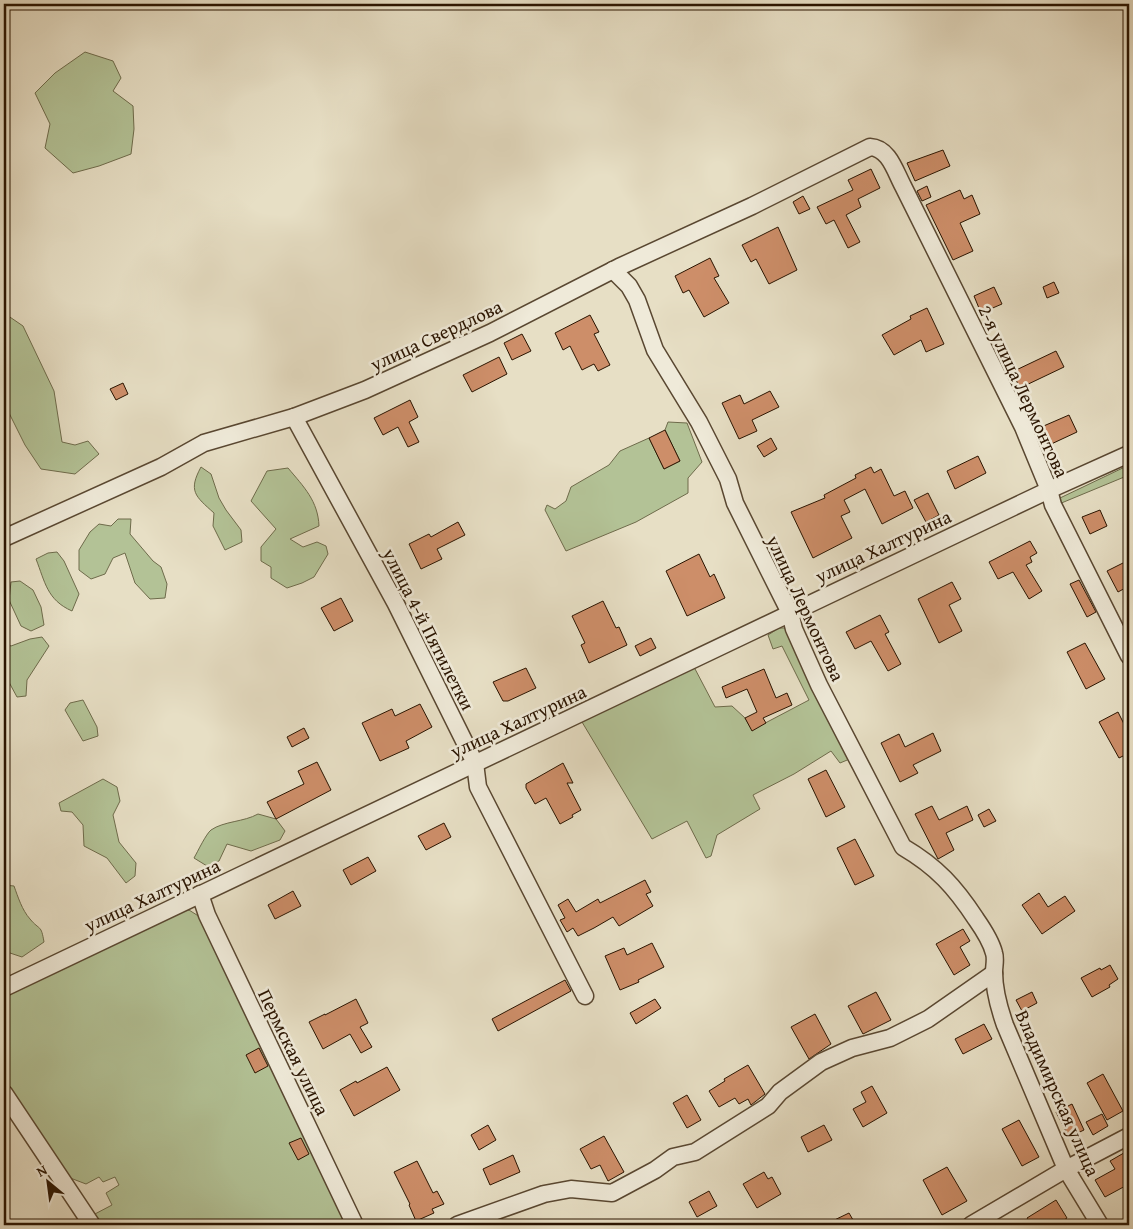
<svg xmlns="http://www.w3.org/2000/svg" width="1133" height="1229" font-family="'Gentium Book Plus',serif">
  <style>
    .green { fill: #b3c296; stroke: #6e6b4b }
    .building { fill: #cd8e69; stroke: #2a1400 }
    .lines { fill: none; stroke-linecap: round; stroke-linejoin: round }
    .street-casing { stroke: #594731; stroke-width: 19 }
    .street { stroke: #efead9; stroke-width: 16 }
    .labels { text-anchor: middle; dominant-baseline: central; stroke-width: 5; stroke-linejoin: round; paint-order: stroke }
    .street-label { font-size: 19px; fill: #2a1400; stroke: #efead9 }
  </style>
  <rect width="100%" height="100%" fill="#e7dfc5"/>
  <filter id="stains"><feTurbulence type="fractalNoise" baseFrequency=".004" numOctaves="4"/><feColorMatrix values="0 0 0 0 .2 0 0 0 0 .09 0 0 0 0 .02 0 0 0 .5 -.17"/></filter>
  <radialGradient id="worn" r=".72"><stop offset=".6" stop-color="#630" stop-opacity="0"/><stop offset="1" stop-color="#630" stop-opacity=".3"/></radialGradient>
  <g class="green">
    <path d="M 85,52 L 113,61 L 121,78 L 113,91 L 133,106 L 134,129 L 131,154 L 99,166 L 73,173 L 45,148 L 50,124 L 35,93 L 55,73 Z"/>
    <path d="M 4,313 L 23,326 L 54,391 L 62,442 L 75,445 L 88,441 L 99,454 L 75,474 L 41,469 L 25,445 L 4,403 Z"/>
    <path d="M 668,422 L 687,423 L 702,462 L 688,478 L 688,493 L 636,522 L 566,551 L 545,510 L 547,505 L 555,509 L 566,501 L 571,487 L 609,465 L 620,451 L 649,438 L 664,469 L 680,461 L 665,430 Z"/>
    <path d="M 1129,465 L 1129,475 L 1059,504 L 1060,498 Z"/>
    <path d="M 201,467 L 211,474 L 219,498 L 226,510 L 241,530 L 242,542 L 225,550 L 213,526 L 214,513 C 195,496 188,491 201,467 Z"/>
    <path d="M 288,468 C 304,487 318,501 319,526 L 290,539 L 303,547 L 317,542 L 326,546 L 328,554 L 314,577 L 302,583 L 287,588 L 271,578 L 271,567 L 261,561 L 261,547 L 276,529 L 251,501 L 267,471 Z"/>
    <path d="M 118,519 L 131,519 L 130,534 L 153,561 L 161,567 L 167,584 L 165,598 L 150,599 L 135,583 L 125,553 L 113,558 L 105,574 L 91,579 L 79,570 L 79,550 L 90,532 L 99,524 L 111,526 Z"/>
    <path d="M 57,552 L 64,561 L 79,594 L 72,611 C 47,600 45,582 36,559 L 48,553 Z"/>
    <path d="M 20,581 L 33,590 L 41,607 L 44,625 L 31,631 L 21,626 L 9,600 L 11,582 Z"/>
    <path d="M 779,628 L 790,628 L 852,758 L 840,763 L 831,751 L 794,774 L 753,795 L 760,809 L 717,835 L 711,856 L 706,858 L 687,821 L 652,839 L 582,722 L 694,667 L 715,707 L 732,706 L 745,718 L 752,730 L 809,700 L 782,646 L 773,649 L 768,635 Z"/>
    <path d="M 42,637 L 49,646 L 27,680 L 26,696 L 17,697 L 4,673 L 4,643 L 11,646 L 30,639 Z"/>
    <path d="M 83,700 L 97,727 L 98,736 L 83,741 L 65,710 L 70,703 Z"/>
    <path d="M 103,779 L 117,787 L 120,801 L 113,815 L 119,842 L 136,863 L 135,876 L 126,883 L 107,858 L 84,846 L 83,825 L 72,812 L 61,811 L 59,803 Z"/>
    <path d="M 258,814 L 276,819 L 285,831 L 280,840 L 251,851 L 227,844 L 219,861 L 207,866 L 194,858 C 198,851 206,834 211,830 C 224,821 244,822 258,814 Z"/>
    <path d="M 4,885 L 14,886 C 18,897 22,910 30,919 C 40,931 41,924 44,942 L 22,957 L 4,951 Z"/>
    <path d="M 189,910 L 200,917 L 350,1225 L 100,1225 L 93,1215 L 112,1205 L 106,1193 L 119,1185 L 115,1177 L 103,1182 L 99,1177 L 86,1184 L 65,1176 L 16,1104 L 4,1081 L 4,996 L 179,912 Z"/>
  </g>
  <g class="building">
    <path d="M 943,150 L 950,166 L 915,181 L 907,163 Z"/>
    <path d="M 871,169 L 880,188 L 858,199 L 861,207 L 846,215 L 860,242 L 848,248 L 834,220 L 826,224 L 817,207 L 853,190 L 848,180 Z"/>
    <path d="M 927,186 L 931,197 L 922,201 L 917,191 Z"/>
    <path d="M 960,190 L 964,199 L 972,195 L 980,214 L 960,223 L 973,251 L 953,260 L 926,205 Z"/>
    <path d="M 803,196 L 810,209 L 799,214 L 793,202 Z"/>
    <path d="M 778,227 L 797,270 L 769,284 L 756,259 L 751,262 L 742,245 Z"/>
    <path d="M 710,258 L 719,276 L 714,278 L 729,303 L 704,317 L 689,290 L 683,293 L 675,276 Z"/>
    <path d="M 1054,282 L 1059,293 L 1047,298 L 1043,287 Z"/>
    <path d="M 994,287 L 1002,304 L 981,313 L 974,296 Z"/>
    <path d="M 927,308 L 944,344 L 926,352 L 921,340 L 894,355 L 882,335 L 911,319 L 910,316 Z"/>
    <path d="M 590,315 L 599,332 L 594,334 L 610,365 L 598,371 L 594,364 L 582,370 L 570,346 L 563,350 L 555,333 Z"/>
    <path d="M 522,334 L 531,351 L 512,360 L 504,343 Z"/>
    <path d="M 1056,351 L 1064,367 L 1020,388 L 1012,372 Z"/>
    <path d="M 499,357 L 507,374 L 472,392 L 463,375 Z"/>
    <path d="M 123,383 L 128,394 L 116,400 L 110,389 Z"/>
    <path d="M 770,391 L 779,407 L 752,420 L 757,431 L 739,439 L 722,403 L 740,395 L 744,404 Z"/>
    <path d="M 410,400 L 418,417 L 409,422 L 419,442 L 408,447 L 398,427 L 383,435 L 374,418 Z"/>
    <path d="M 1069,415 L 1077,432 L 1047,446 L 1039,428 Z"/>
    <path d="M 665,430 L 680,461 L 664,469 L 649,438 Z"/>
    <path d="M 771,438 L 777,449 L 764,457 L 757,446 Z"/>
    <path d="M 978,456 L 986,473 L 955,489 L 947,471 Z"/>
    <path d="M 871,467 L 874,473 L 881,469 L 894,496 L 905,491 L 913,508 L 882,524 L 865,489 L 844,500 L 850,512 L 841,516 L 852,538 L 813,558 L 791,512 L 825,498 L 824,495 L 856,478 L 855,475 Z"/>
    <path d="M 928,493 L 939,515 L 926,522 L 914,500 Z"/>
    <path d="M 1100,510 L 1107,526 L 1090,534 L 1082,517 Z"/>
    <path d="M 458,522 L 465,535 L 437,549 L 442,559 L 421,569 L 409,544 L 429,534 L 431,537 Z"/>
    <path d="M 1030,541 L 1037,553 L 1030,557 L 1032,562 L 1026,565 L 1042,591 L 1029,599 L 1013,572 L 998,579 L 989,562 Z"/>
    <path d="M 699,554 L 710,577 L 714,574 L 725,598 L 687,616 L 666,571 Z"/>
    <path d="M 1129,560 L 1129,586 L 1118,592 L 1107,571 Z"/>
    <path d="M 1079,580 L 1096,612 L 1087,617 L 1070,584 Z"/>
    <path d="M 952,582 L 961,599 L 949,605 L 962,631 L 939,643 L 918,599 Z"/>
    <path d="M 341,598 L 353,621 L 334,631 L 321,608 Z"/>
    <path d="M 603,601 L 616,628 L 619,627 L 627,645 L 589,663 L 581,645 L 585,643 L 572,616 Z"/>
    <path d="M 880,615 L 889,632 L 885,634 L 901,664 L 888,671 L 871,641 L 855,649 L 846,632 Z"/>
    <path d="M 651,638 L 656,648 L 640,656 L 635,646 Z"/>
    <path d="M 1085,643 L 1105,679 L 1086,689 L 1067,652 Z"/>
    <path d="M 526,668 L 536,688 L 508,701 L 503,701 L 493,682 Z"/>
    <path d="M 764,669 L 776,698 L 787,693 L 792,705 L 763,718 L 766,723 L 752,731 L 745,718 L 757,712 L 747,689 L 726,698 L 722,687 Z"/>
    <path d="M 420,704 L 432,727 L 406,741 L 409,748 L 380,761 L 362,723 L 392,709 L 395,716 Z"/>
    <path d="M 1118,712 L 1129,734 L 1129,753 L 1119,758 L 1099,722 Z"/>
    <path d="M 304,728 L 309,738 L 292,747 L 287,737 Z"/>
    <path d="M 933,733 L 941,751 L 913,765 L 918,773 L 900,782 L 881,743 L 899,734 L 905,747 Z"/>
    <path d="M 317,762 L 331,790 L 276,819 L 267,802 L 304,784 L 298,771 Z"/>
    <path d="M 563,763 L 573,783 L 567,783 L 581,810 L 572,815 L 573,817 L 560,824 L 546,798 L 535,804 L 526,788 L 526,784 Z"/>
    <path d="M 826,770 L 845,807 L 826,817 L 808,779 Z"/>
    <path d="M 932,806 L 939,820 L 967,806 L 973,820 L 946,833 L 954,850 L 938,859 L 915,814 Z"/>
    <path d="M 989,809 L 996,821 L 984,827 L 978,815 Z"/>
    <path d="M 444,823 L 451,837 L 426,850 L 418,836 Z"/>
    <path d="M 855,839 L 874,876 L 855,885 L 837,848 Z"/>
    <path d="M 368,857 L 376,871 L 351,885 L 343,870 Z"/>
    <path d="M 645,880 L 651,892 L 646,894 L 653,906 L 619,926 L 613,917 L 594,928 L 578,936 L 573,928 L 567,932 L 560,920 L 565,918 L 558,905 L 568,899 L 576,912 L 598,899 L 600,903 Z"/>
    <path d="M 293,891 L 301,906 L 275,919 L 268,905 Z"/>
    <path d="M 1039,893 L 1048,907 L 1065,896 L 1075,911 L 1042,934 L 1022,905 Z"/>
    <path d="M 963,929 L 970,941 L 960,947 L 970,965 L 954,975 L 936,944 Z"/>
    <path d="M 652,943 L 664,967 L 638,980 L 639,982 L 620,990 L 605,956 L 624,948 L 627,955 Z"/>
    <path d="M 1110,965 L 1118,979 L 1109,985 L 1110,987 L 1092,997 L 1081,978 L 1100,968 L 1101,970 Z"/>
    <path d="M 565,980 L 571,991 L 498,1031 L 492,1019 Z"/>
    <path d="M 876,992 L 891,1020 L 863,1034 L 848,1006 Z"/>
    <path d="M 1032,992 L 1037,1003 L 1022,1011 L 1016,1000 Z"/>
    <path d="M 356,999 L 368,1023 L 360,1027 L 372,1047 L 361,1053 L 350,1034 L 323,1049 L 309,1022 L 325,1014 L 325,1015 Z"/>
    <path d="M 655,999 L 661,1008 L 636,1024 L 630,1013 Z"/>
    <path d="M 815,1014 L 831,1044 L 809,1059 L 791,1027 Z"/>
    <path d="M 984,1024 L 992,1039 L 963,1054 L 955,1039 Z"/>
    <path d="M 259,1048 L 268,1066 L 255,1073 L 246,1055 Z"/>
    <path d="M 748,1065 L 765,1094 L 751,1105 L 748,1099 L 739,1104 L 735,1098 L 719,1107 L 709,1091 L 725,1081 L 724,1079 Z"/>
    <path d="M 387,1067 L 400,1090 L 354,1116 L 340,1090 L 356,1081 L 357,1083 Z"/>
    <path d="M 1103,1074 L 1123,1111 L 1107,1120 L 1087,1083 Z"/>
    <path d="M 872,1086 L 887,1113 L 863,1127 L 853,1109 L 866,1102 L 861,1092 Z"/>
    <path d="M 687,1095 L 701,1120 L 687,1128 L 673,1103 Z"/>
    <path d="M 1072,1104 L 1084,1130 L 1069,1137 L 1056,1112 Z"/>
    <path d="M 1102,1114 L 1108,1126 L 1093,1135 L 1086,1122 Z"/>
    <path d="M 1019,1120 L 1039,1157 L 1022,1166 L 1002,1129 Z"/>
    <path d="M 488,1125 L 496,1140 L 479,1150 L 471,1135 Z"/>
    <path d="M 824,1125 L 832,1140 L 808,1152 L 801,1137 Z"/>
    <path d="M 604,1136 L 624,1172 L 608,1181 L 600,1165 L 591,1169 L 580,1149 Z"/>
    <path d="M 301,1138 L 309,1154 L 298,1160 L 289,1143 Z"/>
    <path d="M 1129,1150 L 1129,1184 L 1105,1197 L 1095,1180 L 1115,1169 L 1110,1161 Z"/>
    <path d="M 513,1155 L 520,1172 L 490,1185 L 483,1169 Z"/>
    <path d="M 417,1161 L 433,1193 L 437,1191 L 444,1204 L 432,1209 L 434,1213 L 416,1221 L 409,1205 L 410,1204 L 394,1172 Z"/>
    <path d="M 947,1167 L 967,1201 L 942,1215 L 923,1180 Z"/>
    <path d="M 764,1172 L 768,1179 L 772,1177 L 781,1194 L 757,1208 L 743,1184 Z"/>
    <path d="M 709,1191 L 717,1206 L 697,1217 L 689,1202 Z"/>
    <path d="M 1056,1200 L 1067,1218 L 1056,1225 L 1031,1225 L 1027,1218 Z"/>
    <path d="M 849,1213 L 856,1225 L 824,1225 Z"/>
  </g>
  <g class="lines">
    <defs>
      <g id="street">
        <path d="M 613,270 L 629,286 L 637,300 L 655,350 L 699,422 L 728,479 L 735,503 L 790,613 L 794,629 L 819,685 L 903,847 C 937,867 955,887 976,919 C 983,929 991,941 994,953 C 996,959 994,966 994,972 C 994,990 999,1008 1005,1025 L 1066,1169 L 1100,1225"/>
        <path d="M 294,417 L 396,604 L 475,763 L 478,787 L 585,996"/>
        <path d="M 4,538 L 161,467 L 204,443 L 294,417 L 365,390 L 490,333 L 619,267 L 752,206 L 870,147 C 889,148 895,171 903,186 L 1023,427 L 1049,490 L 1053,505 L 1129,656"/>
        <path d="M 200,894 L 207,915 L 355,1225"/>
        <path d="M 4,988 L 1049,490 L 1129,454"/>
        <path d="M 4,1093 L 92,1225"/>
        <path d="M 457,1225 L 544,1194 L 571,1189 L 612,1193 L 655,1170 L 673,1157 L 695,1152 L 768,1106 L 780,1092 L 821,1062 L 852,1048 L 890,1038 L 928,1019 L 994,973"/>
        <path d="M 971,1225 L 1066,1169 L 1129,1136"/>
      </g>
    </defs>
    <use href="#street" class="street-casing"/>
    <use href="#street" class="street"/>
  </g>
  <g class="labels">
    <g class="street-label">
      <text transform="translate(436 335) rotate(-25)">улица Свердлова</text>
      <text transform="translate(1024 391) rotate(65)">2-я улица Лермонтова</text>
      <text transform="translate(883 546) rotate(-25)">улица Халтурина</text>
      <text transform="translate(806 608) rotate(65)">улица Лермонтова</text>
      <text transform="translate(429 629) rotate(63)">улица 4-й Пятилетки</text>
      <text transform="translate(518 721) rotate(-25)">улица Халтурина</text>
      <text transform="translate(152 895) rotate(-25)">улица Халтурина</text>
      <text transform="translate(294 1052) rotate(64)">Пермская улица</text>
      <text transform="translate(1058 1093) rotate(66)">Владимирская улица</text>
    </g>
  </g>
  <rect width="1133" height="1229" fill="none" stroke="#e7dfc5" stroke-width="20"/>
  <rect x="5" y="5" width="1123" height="1219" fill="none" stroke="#2a1400" stroke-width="2.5"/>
  <rect x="10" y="10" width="1113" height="1209" fill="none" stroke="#2a1400"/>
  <g transform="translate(48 1182) rotate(331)" stroke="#efead9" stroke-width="4" paint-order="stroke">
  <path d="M0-4L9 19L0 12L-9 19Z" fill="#2a1400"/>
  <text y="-8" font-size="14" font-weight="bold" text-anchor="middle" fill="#2a1400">N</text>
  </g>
  <rect width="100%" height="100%" filter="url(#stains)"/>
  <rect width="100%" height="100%" fill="url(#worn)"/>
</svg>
